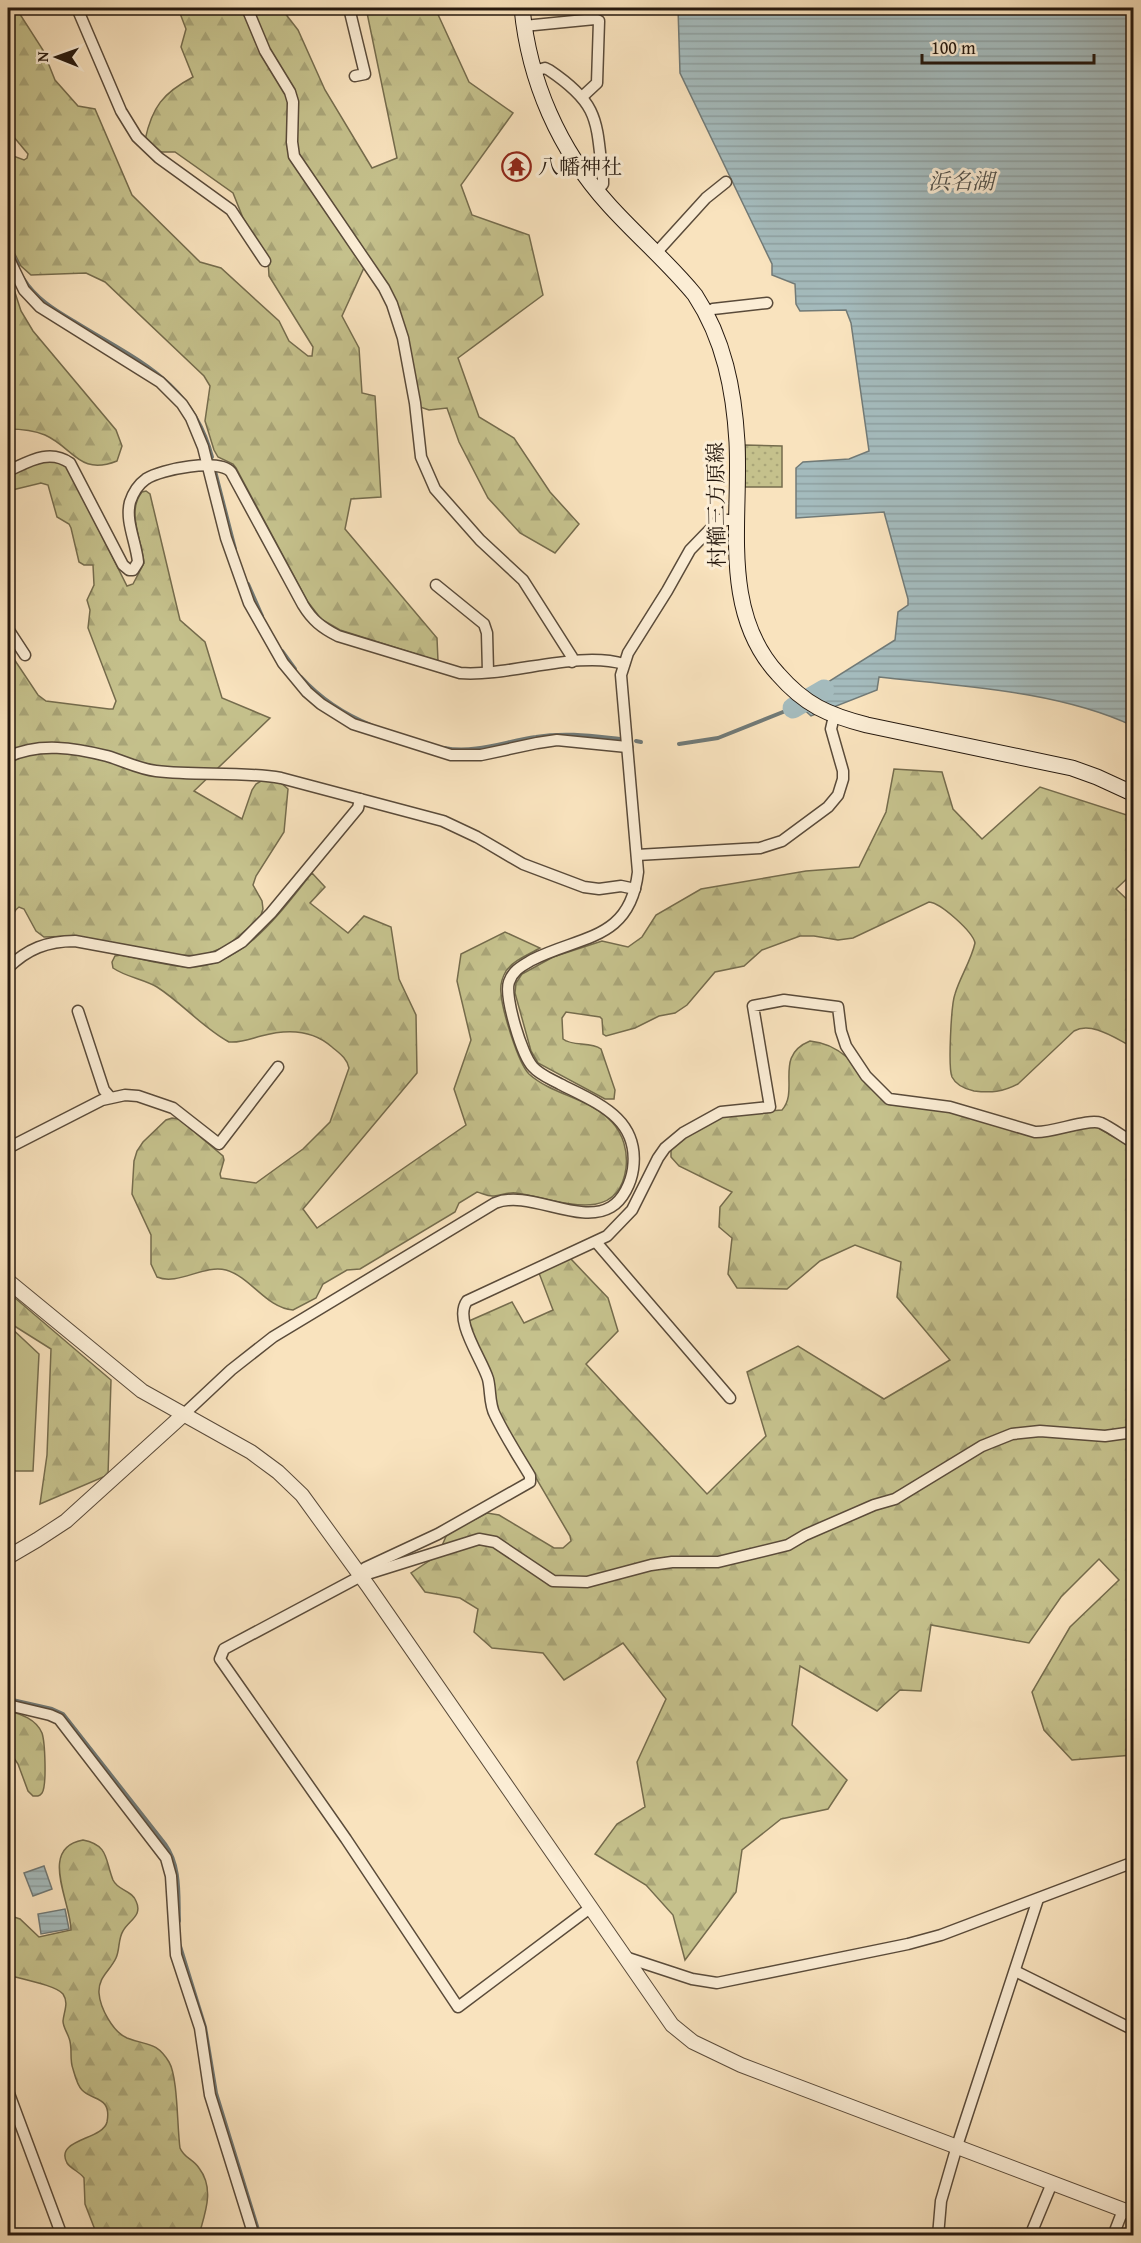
<svg xmlns="http://www.w3.org/2000/svg" width="1141" height="2243" font-family="'Gentium Book Plus','Noto Serif JP',serif">
  <style>
    .grass { fill: #c5c18c; stroke: #756c4d; stroke-width: 1.5 }
    .forest { fill: url(#forest-firs); stroke: #756c4d; stroke-width: 1.5 }
    .park { fill: url(#park-dots); stroke: #756c4d; stroke-width: 1.5 }
    .water { fill: url(#water-rules); stroke: #717a77; stroke-width: 1.5 }
    .lines { fill: none; stroke-linecap: round; stroke-linejoin: round }
    .stream { stroke: #717a77; stroke-width: 4 }
    .river { stroke: #a4bbbd; stroke-width: 21 }
    .minor-casing { stroke: #5a4b3a; stroke-width: 13 }
    .tertiary-casing { stroke: #5a4b3a; stroke-width: 16 }
    .secondary-casing { stroke: #25180e; stroke-width: 17 }
    .minor { stroke: #fbedd5; stroke-width: 10 }
    .tertiary { stroke: #fbedd5; stroke-width: 14 }
    .secondary { stroke: #fbedd5; stroke-width: 15 }
    .labels { text-anchor: middle; dominant-baseline: central; stroke-width: 6; stroke-linejoin: round; paint-order: stroke }
    .poi-label { font-size: 21px; fill: #25180e; stroke: #fbedd5; text-anchor: start }
    .street-label { font-size: 21px; fill: #25180e; stroke: #fbedd5 }
    .water-label { font-size: 22px; font-style: italic; fill: #51514b; stroke: #fbedd5 }
  </style>
  <defs>
    <pattern id="forest-firs" width="22" height="20" patternUnits="userSpaceOnUse" patternTransform="scale(1.5)"><rect width="22" height="20" fill="#c5c18c"/><path d="M5 1l3.5 6h-7zM16 11l3.5 6h-7z" fill="#a9a578"/></pattern>
    <pattern id="park-dots" width="8" height="8" patternUnits="userSpaceOnUse" patternTransform="scale(1.5)"><rect width="8" height="8" fill="#c5c18c"/><path d="M2 2h.1M6 6h.1" fill="none" stroke="#a9a578" stroke-width="1.8" stroke-linecap="round"/></pattern>
    <pattern id="water-rules" width="6" height="5" patternUnits="userSpaceOnUse" patternTransform="scale(1.5)"><rect width="6" height="5" fill="#a4bbbd"/><path d="M0 2.5h6" fill="none" stroke="#8da0a1"/></pattern>
  </defs>
  <rect width="100%" height="100%" fill="#f9e3be"/>
  <filter id="stains"><feTurbulence type="fractalNoise" baseFrequency=".00333" numOctaves="4"/><feColorMatrix values="0 0 0 0 .2 0 0 0 0 .09 0 0 0 0 .02 0 0 0 .5 -.17"/></filter>
  <radialGradient id="worn" r=".72"><stop offset=".6" stop-color="#630" stop-opacity="0"/><stop offset="1" stop-color="#630" stop-opacity=".3"/></radialGradient>
  <path class="grass" d="M 8,1325 L 39,1354 L 33,1471 L 8,1471 Z"/>
  <g class="forest">
    <path d="M 8,8 L 16,8 L 43,50 L 55,80 L 78,106 L 95,109 L 132,195 L 200,262 L 221,268 L 279,321 L 289,341 L 308,356 L 312,356 L 313,347 L 269,276 L 268,259 L 243,218 L 233,193 L 175,152 L 160,152 L 145,140 C 152,107 163,93 193,77 L 181,47 L 186,29 L 178,8 L 281,8 L 298,30 L 325,90 L 372,168 L 397,158 L 366,8 L 435,8 L 469,82 L 513,113 L 461,185 L 472,215 L 529,235 L 543,295 L 458,358 L 479,417 L 514,438 L 550,492 L 579,524 L 555,553 L 520,533 L 488,498 L 459,442 L 447,408 L 429,410 L 420,407 L 407,336 L 368,259 L 342,316 L 359,348 L 362,393 L 375,396 L 381,497 L 351,499 L 345,529 L 437,638 L 438,661 L 340,630 L 321,619 L 308,602 L 236,468 L 233,464 L 218,457 L 214,450 L 205,421 L 210,386 L 204,376 L 105,282 L 86,273 L 31,275 L 21,266 L 8,241 L 8,154 L 24,160 L 27,158 L 28,154 L 8,130 Z"/>
    <path d="M 8,271 L 21,311 L 33,331 L 116,430 L 122,446 L 117,461 C 79,476 74,448 45,435 C 33,430 20,429 8,429 Z"/>
    <path d="M 55,460 L 67,466 L 127,586 L 133,584 L 144,563 C 142,541 126,511 142,492 L 146,491 L 150,494 L 180,620 L 205,642 L 222,698 L 270,718 L 194,791 L 242,819 L 252,790 L 256,784 L 261,781 L 280,782 L 288,789 L 284,832 L 256,876 L 253,885 L 262,901 L 263,909 L 260,918 L 227,946 L 202,956 L 175,955 L 75,936 L 44,937 L 36,931 L 24,909 L 19,907 C 9,914 10,934 8,946 L 8,650 L 38,695 L 46,701 L 109,709 L 113,709 L 116,701 L 88,628 L 90,610 L 87,600 L 94,585 L 93,565 L 84,565 L 79,562 L 71,528 L 69,524 L 57,517 L 48,485 L 41,483 L 8,491 L 8,476 L 42,461 Z"/>
    <path d="M 894,769 L 942,772 L 953,809 L 982,839 L 1040,787 L 1133,817 L 1133,873 L 1116,889 L 1133,905 L 1133,1047 C 1116,1039 1092,1021 1074,1031 L 1018,1084 C 1003,1092 991,1093 974,1091 C 965,1089 956,1085 952,1077 C 948,1068 951,1005 955,994 C 960,977 971,961 975,943 C 973,932 941,903 929,902 L 853,938 L 838,940 L 814,936 L 800,936 L 762,950 L 744,966 L 715,972 L 687,1005 L 675,1013 L 659,1016 L 635,1028 L 606,1036 L 603,1034 L 602,1019 L 600,1017 L 566,1012 L 562,1018 L 563,1039 C 573,1047 590,1041 601,1049 L 615,1090 L 614,1099 L 605,1099 L 538,1063 L 531,1051 L 515,993 L 516,983 L 522,974 L 553,957 L 602,941 L 628,947 L 642,937 L 656,915 L 701,889 L 806,871 L 859,867 L 886,812 Z"/>
    <path d="M 312,873 L 325,887 L 310,903 L 348,933 L 364,916 L 391,927 L 399,979 L 416,1015 L 417,1073 L 303,1209 L 317,1228 L 466,1125 L 454,1089 L 471,1040 L 457,981 L 461,954 L 505,932 L 540,948 C 528,955 514,960 506,971 C 502,978 500,986 501,993 C 502,1010 518,1063 529,1074 C 552,1095 590,1098 612,1122 C 623,1134 628,1151 626,1168 C 618,1228 555,1198 516,1193 C 508,1192 502,1195 494,1196 C 488,1197 482,1193 477,1192 L 459,1203 L 455,1212 L 360,1269 L 347,1270 L 323,1284 L 316,1298 L 293,1310 C 266,1308 251,1277 226,1270 C 204,1264 178,1286 157,1277 L 151,1264 L 151,1235 L 132,1194 L 134,1161 L 137,1151 L 143,1142 L 166,1120 L 172,1118 L 179,1119 L 223,1156 L 224,1160 L 220,1174 L 221,1178 L 256,1183 L 303,1149 L 330,1122 L 349,1068 C 347,1058 339,1053 332,1047 C 312,1029 286,1029 261,1036 C 250,1039 241,1043 229,1042 C 203,1028 182,1003 157,987 C 143,979 126,977 113,968 L 112,962 L 115,956 L 121,955 C 144,959 168,967 190,967 C 244,966 281,911 312,873 Z"/>
    <path d="M 810,1041 C 846,1044 865,1077 887,1103 L 891,1105 L 937,1108 L 1029,1135 L 1095,1126 L 1133,1148 L 1133,1755 L 1072,1760 L 1044,1730 L 1032,1692 L 1070,1627 L 1119,1580 L 1099,1559 L 1061,1597 L 1029,1643 L 931,1625 L 921,1691 L 900,1690 L 877,1711 L 800,1666 L 792,1725 L 847,1780 L 828,1809 L 781,1819 L 742,1850 L 736,1892 L 685,1960 L 673,1915 L 646,1885 L 595,1854 L 617,1824 L 645,1807 L 637,1762 L 666,1699 L 623,1643 L 564,1680 L 543,1653 L 492,1648 L 474,1632 L 478,1609 L 460,1598 L 425,1592 L 411,1573 L 438,1555 L 447,1534 L 487,1513 L 499,1515 L 554,1548 L 563,1548 L 571,1541 L 570,1536 L 499,1415 L 469,1321 L 512,1302 L 524,1323 L 553,1310 L 539,1273 L 570,1258 L 608,1298 L 618,1331 L 586,1364 L 707,1494 L 766,1436 L 747,1372 L 798,1346 L 884,1399 L 950,1360 L 897,1297 L 901,1262 L 855,1245 L 820,1261 L 787,1289 L 737,1288 L 728,1274 L 732,1238 L 719,1227 L 720,1207 L 732,1192 L 679,1166 L 671,1157 L 671,1149 L 676,1143 L 715,1119 L 730,1114 L 782,1110 C 800,1090 773,1056 810,1041 Z"/>
    <path d="M 8,1292 L 111,1380 L 108,1475 L 40,1504 L 47,1455 L 51,1349 L 8,1322 Z"/>
    <path d="M 8,1711 C 21,1714 36,1719 42,1733 C 45,1742 47,1786 42,1793 C 39,1797 37,1796 33,1796 L 28,1791 L 18,1764 L 8,1749 Z"/>
    <path d="M 83,1840 C 109,1845 105,1860 113,1880 C 118,1891 132,1890 136,1901 C 143,1916 129,1920 123,1931 C 118,1939 120,1949 116,1958 C 110,1971 98,1977 99,1993 C 100,2008 113,2032 127,2038 C 147,2046 156,2041 169,2062 C 178,2077 177,2127 180,2148 C 184,2158 193,2159 199,2168 C 215,2189 205,2213 199,2235 L 97,2235 L 85,2204 L 84,2178 C 80,2172 71,2169 67,2163 C 54,2139 103,2140 107,2122 C 112,2096 92,2101 82,2090 C 77,2085 75,2076 73,2069 C 69,2059 73,2048 69,2038 C 67,2032 63,2027 63,2021 C 64,2011 69,2003 63,1994 C 56,1985 20,1979 8,1975 L 8,1915 L 20,1919 L 39,1937 L 71,1930 C 71,1902 38,1848 83,1840 Z"/>
  </g>
  <path class="park" d="M 745,445 L 782,446 L 782,487 L 745,487 Z"/>
  <g class="water">
    <path d="M 678,8 L 1133,8 L 1133,726 C 1059,691 960,686 879,677 L 877,690 L 811,716 L 796,702 L 895,640 L 898,612 L 908,605 L 908,599 L 884,512 L 796,518 L 796,468 L 803,462 L 849,459 L 869,451 L 851,323 L 846,310 L 800,311 L 796,304 L 795,284 L 772,275 L 772,264 L 680,73 Z"/>
    <path d="M 44,1866 L 52,1889 L 33,1896 L 24,1873 Z"/>
    <path d="M 65,1909 L 69,1929 L 41,1934 L 38,1914 Z"/>
  </g>
  <g class="lines">
    <g class="stream">
      <path d="M 8,245 L 18,265"/>
      <path d="M 23,278 C 36,299 55,310 75,322 C 136,360 192,381 212,457"/>
      <path d="M 215,471 L 235,549"/>
      <path d="M 248,584 L 262,616"/>
      <path d="M 282,651 L 295,669"/>
      <path d="M 301,677 C 321,699 344,714 371,725"/>
      <path d="M 636,741 L 641,742"/>
      <path d="M 679,744 L 718,738 L 793,708"/>
      <path d="M 444,748 C 476,754 506,741 536,737 C 565,732 592,736 620,739"/>
      <path d="M 8,1699 L 52,1709 L 63,1714 L 165,1844 C 181,1866 178,1895 179,1921"/>
      <path d="M 180,1946 L 205,2027 L 216,2093 L 260,2236"/>
    </g>
    <path class="river" d="M 793,708 L 824,690"/>
    <defs>
      <g id="minor">
        <path d="M 77,8 L 121,111 L 137,137 L 159,158 L 231,210 L 265,261"/>
        <path d="M 247,8 L 265,51 L 290,92 L 293,102 L 292,142 L 294,156 L 384,288 L 392,304 L 403,338 L 415,403 L 421,457 L 435,489 L 480,540 L 523,580 L 572,657 L 572,662"/>
        <path d="M 349,8 L 365,74 L 355,76"/>
        <path d="M 524,26 L 595,19 L 599,21 L 597,83 L 583,96"/>
        <path d="M 534,71 L 545,68 L 549,70 C 601,105 596,121 603,180 L 603,184 L 597,191"/>
        <path d="M 656,253 L 706,198 L 726,182"/>
        <path d="M 8,257 L 24,290 L 40,307 L 160,382 L 182,404 L 191,418 L 203,447 L 226,538 L 249,603 L 283,663 L 307,692 L 321,704 L 353,724 L 451,755 L 481,755 L 537,743 L 557,740 L 627,747"/>
        <path d="M 706,313 L 713,309 L 767,303"/>
        <path d="M 8,471 C 28,462 49,448 70,463 L 123,565 L 129,570 L 133,570 L 138,562 C 136,542 125,521 130,502 C 133,493 139,484 146,479 C 161,469 219,458 231,472 L 303,605 C 312,620 322,628 338,636 L 460,673 C 509,677 578,650 624,664"/>
        <path d="M 436,585 L 484,624 L 487,633 L 488,672"/>
        <path d="M 8,629 L 25,655"/>
        <path d="M 8,757 C 39,742 75,748 107,756 C 124,761 139,769 156,771 C 198,776 240,771 281,778 L 443,821 L 477,837 L 523,864 L 584,887 L 599,889 L 621,886 L 635,889"/>
        <path d="M 637,855 L 760,848 L 782,841 L 828,807 L 838,795 L 843,779 L 843,771 L 831,729 L 834,716"/>
        <path d="M 8,968 C 27,949 47,941 75,941 L 189,962 L 217,957 L 242,942 L 271,913 L 358,808 L 360,799"/>
        <path d="M 78,1011 L 104,1090 L 110,1097"/>
        <path d="M 8,1148 L 102,1100 L 125,1095 L 138,1096 L 173,1108 L 219,1144 L 278,1067"/>
        <path d="M 596,1242 L 730,1398"/>
        <path d="M 183,1415 L 231,1370 L 273,1337 L 495,1203 C 529,1189 579,1226 611,1207 C 623,1200 631,1183 633,1169 C 640,1118 597,1103 560,1084 C 551,1079 540,1075 533,1067 C 522,1056 504,996 509,982 C 513,970 522,966 532,960 C 581,935 630,941 638,872 L 622,687 L 621,675 L 628,653 L 667,591 L 690,550 L 719,520 L 736,520"/>
        <path d="M 361,1576 L 365,1568 L 438,1534 L 530,1482 L 530,1476 C 518,1456 505,1436 495,1415 C 489,1404 491,1391 488,1379 C 482,1359 453,1320 467,1301 L 607,1236 L 632,1210 L 658,1158 L 665,1148 L 683,1133 L 721,1112 L 770,1107 L 753,1006 L 784,1000 L 838,1007 L 841,1031 L 846,1046 L 866,1076 L 889,1099 L 950,1107 L 1035,1132 C 1053,1133 1088,1118 1101,1123 C 1112,1128 1123,1137 1134,1143"/>
        <path d="M 8,1705 L 50,1715 L 59,1719 L 166,1858 L 171,1876 L 176,1955 L 200,2028 L 210,2095 L 254,2236"/>
        <path d="M 590,1908 L 458,2007 L 346,1839 L 220,1659 L 224,1649 L 361,1576 L 479,1539 L 495,1542 L 553,1581 L 587,1582 L 651,1565 L 672,1562 L 718,1562 L 788,1545 L 805,1535 L 874,1505 L 895,1499 L 982,1446 L 1012,1434 L 1040,1431 L 1105,1436 L 1134,1432"/>
        <path d="M 625,1957 L 692,1979 L 717,1983 L 908,1944 L 941,1935 L 1134,1862"/>
        <path d="M 1015,1971 L 1134,2030"/>
        <path d="M 8,2091 L 62,2236"/>
        <path d="M 938,2236 L 941,2201 L 957,2146 L 1038,1899"/>
        <path d="M 1030,2236 L 1052,2183"/>
        <path d="M 1113,2236 L 1123,2210"/>
      </g>
      <g id="tertiary">
        <path d="M 8,1281 L 142,1391 L 251,1452 L 278,1472 L 302,1495 L 368,1586 L 672,2025 L 693,2042 L 741,2065 L 1134,2214"/>
        <path d="M 8,1557 L 37,1540 L 66,1521 L 183,1415"/>
      </g>
      <path id="secondary" d="M 522,8 C 529,81 559,150 609,205 C 637,236 669,263 695,295 C 724,339 734,390 737,442 C 741,521 720,611 778,674 C 805,705 828,715 867,725 L 1072,768 L 1097,777 L 1134,794"/>
    </defs>
    <use href="#minor" class="minor-casing"/>
    <use href="#tertiary" class="tertiary-casing"/>
    <use href="#secondary" class="secondary-casing"/>
    <use href="#minor" class="minor"/>
    <use href="#tertiary" class="tertiary"/>
    <use href="#secondary" class="secondary"/>
  </g>
  <defs>
    <symbol id="temple-ring" viewBox="-11 -11 22 22"><circle r="9.5" fill="#fbedd5" stroke="#8f2418" stroke-width="1.5"/><path d="M0-6L5-2H3V0L6.5 2.5H4V6H1.5V3h-3V6H-4V2.5H-6.5L-3 0V-2H-5Z" fill="#8f2418"/></symbol>
  </defs>
  <g fill-rule="evenodd">
    <use href="#temple-ring" x="500" y="150" width="33" height="33"/>
  </g>
  <g class="labels">
    <g class="poi-label">
      <text x="538" y="166">八幡神社</text>
    </g>
    <g class="street-label">
      <text transform="translate(716 505) rotate(-91)">村櫛三方原線</text>
    </g>
    <g class="water-label">
      <text x="961" y="181">浜名湖</text>
    </g>
  </g>
  <rect width="1141" height="2243" fill="none" stroke="#f9e3be" stroke-width="30"/>
  <rect x="9" y="9" width="1123" height="2225" fill="none" stroke="#25180e" stroke-width="3"/>
  <rect x="15" y="15" width="1111" height="2213" fill="none" stroke="#25180e" stroke-width="1.5"/>
  <g transform="translate(57 57) rotate(271)" stroke="#fbedd5" stroke-width="4.5" paint-order="stroke">
  <path d="M0-4.5L10 22L0 15L-10 22Z" fill="#25180e"/>
  <text y="-9" font-size="16" font-weight="bold" text-anchor="middle" fill="#25180e">N</text>
  </g>
  <path d="M922 54v9h172v-9" fill="none" stroke="#25180e" stroke-width="3"/>
  <text x="931" y="54" font-size="18" fill="#25180e" stroke="#fbedd5" stroke-width="4.5" paint-order="stroke">100 m</text>
  <rect width="100%" height="100%" filter="url(#stains)"/>
  <rect width="100%" height="100%" fill="url(#worn)"/>
</svg>
